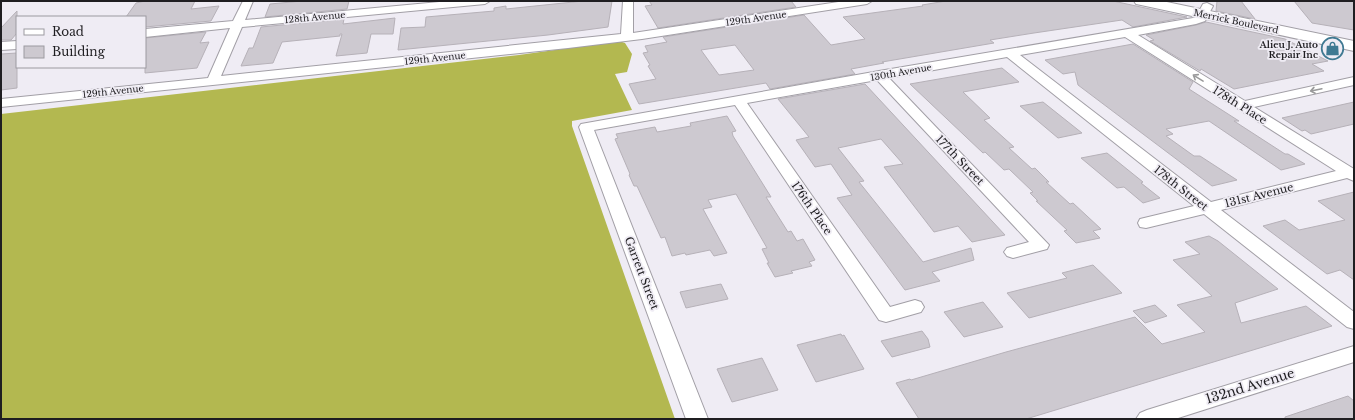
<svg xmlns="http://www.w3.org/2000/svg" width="1355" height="420" font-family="'Libre Baskerville',serif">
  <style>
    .forest { fill: #b3b850 }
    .building { fill: #cdc9d0; stroke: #b6b1b8; fill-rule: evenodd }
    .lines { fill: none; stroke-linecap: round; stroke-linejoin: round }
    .minor-casing { stroke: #a29fa6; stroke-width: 2 }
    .primary-casing { stroke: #a29fa6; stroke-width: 2 }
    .minor { fill: #fff; fill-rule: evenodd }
    .primary { fill: #fff; fill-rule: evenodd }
    .oneway { stroke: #9a9a9b }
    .labels { text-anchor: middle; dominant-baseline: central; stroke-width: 3.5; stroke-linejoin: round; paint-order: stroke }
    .far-street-label { font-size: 9px; fill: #1f1e21; stroke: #efecf4 }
    .far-poi-label { font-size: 9px; font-weight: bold; fill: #1f1e21; stroke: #efecf4; text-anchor: end }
    .street-label { font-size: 11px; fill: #1f1e21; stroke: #efecf4 }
    .near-street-label { font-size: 13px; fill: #1f1e21; stroke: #efecf4 }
  </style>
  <rect width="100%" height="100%" fill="#efecf4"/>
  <path class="forest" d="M 619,41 L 625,43 L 632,54 L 627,72 L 615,74 L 632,110 L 572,121 L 572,126 L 675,419 L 1,419 L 1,114 L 519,55 Z"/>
  <g class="building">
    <path d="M 145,1 L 195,1 L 191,9 L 219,6 L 211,21 L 145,27 L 145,17 L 126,17 L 136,3 Z"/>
    <path d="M 302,1 L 349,1 L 347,9 L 265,17 L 270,4 Z"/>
    <path d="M 583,1 L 612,1 L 608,27 L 548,35 L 398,50 L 401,28 L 425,27 L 426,17 L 494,11 L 494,8 L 506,6 L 506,9 Z"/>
    <path d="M 649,1 L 791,1 L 796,7 L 658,28 L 645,6 L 652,5 Z"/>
    <path d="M 946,1 L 1113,1 L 1187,17 L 1133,27 L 1122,20 L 1034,33 L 990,40 L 994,43 L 882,62 L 884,63 L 851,69 L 855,74 L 770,89 L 766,83 L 639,104 L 629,84 L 656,79 L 648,66 L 650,65 L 643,53 L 648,52 L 645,46 L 667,42 L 663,37 L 804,15 L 831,45 L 865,39 L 843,17 L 923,6 L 922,5 ZM 735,45 L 754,70 L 719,75 L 701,50 Z"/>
    <path d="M 1217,1 L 1241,1 L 1255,19 L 1216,11 Z"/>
    <path d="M 1294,1 L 1354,1 L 1354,30 L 1312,23 Z"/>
    <path d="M 17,11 L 17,33 L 11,40 L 1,40 L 1,28 Z"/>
    <path d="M 395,18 L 393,34 L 371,34 L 367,53 L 336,56 L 342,34 L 340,34 L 340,36 L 282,42 L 273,63 L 241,66 L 249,48 L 253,48 L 261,27 L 344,19 L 343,24 Z"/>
    <path d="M 1206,22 L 1285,39 L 1328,61 L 1312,64 L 1324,71 L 1234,89 L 1201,69 L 1200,71 L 1150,41 L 1154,40 L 1146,35 L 1196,25 Z"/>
    <path d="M 206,32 L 200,43 L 209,42 L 197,68 L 145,73 L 145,38 Z"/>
    <path d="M 1133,44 L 1193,82 L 1189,89 L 1239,121 L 1234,121 L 1285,154 L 1288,154 L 1305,164 L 1281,170 L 1209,121 L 1166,129 L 1173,134 L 1166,136 L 1194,156 L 1200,156 L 1237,180 L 1212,186 L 1078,85 L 1075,72 L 1063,74 L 1045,60 Z"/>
    <path d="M 17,53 L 17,88 L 1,90 L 1,54 Z"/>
    <path d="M 1002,68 L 1019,82 L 963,92 L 990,118 L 984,120 L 1014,147 L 1009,148 L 1032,169 L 1035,168 L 1049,182 L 1046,182 L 1070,204 L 1073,203 L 1101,229 L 1093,231 L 1100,238 L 1076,243 L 1064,231 L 1067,230 L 1036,201 L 1038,201 L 1030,193 L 1033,192 L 1009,169 L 1004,170 L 985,152 L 983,153 L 910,84 Z"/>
    <path d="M 865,84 L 1005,235 L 972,242 L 958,226 L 934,232 L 884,167 L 903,164 L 881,139 L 838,148 L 864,181 L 859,182 L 923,262 L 971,248 L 974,260 L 932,272 L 940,281 L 905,290 L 837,198 L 852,195 L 831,164 L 815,167 L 796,140 L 809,137 L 778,99 Z"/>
    <path d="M 1043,102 L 1082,133 L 1058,138 L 1020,106 Z"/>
    <path d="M 1354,102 L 1354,124 L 1311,134 L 1305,130 L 1302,131 L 1282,118 Z"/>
    <path d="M 727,116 L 736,131 L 732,132 L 733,136 L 771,197 L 766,197 L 788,232 L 791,231 L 797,241 L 803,239 L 815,260 L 809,262 L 812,266 L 791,271 L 793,273 L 775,277 L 767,263 L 769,263 L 762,249 L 767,248 L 736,194 L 708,200 L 712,207 L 703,209 L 727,253 L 714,256 L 710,250 L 686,255 L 685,253 L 672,256 L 665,237 L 661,238 L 637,186 L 634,186 L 629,175 L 630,174 L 615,139 L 618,138 L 616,134 L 655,127 L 657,132 L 691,126 L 690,123 Z"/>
    <path d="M 1107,153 L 1143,182 L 1141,183 L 1160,198 L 1143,203 L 1124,187 L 1117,188 L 1081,158 Z"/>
    <path d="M 1354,192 L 1354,280 L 1340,270 L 1327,274 L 1263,226 L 1285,220 L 1299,230 L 1345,220 L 1318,201 Z"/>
    <path d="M 1209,236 L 1218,241 L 1278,289 L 1235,303 L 1241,323 L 1306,306 L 1332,326 L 1026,419 L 919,419 L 896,383 L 910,379 L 911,380 L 1006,352 L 1135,317 L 1162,344 L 1205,332 L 1177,305 L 1212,296 L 1173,260 L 1200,254 L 1185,242 Z"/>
    <path d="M 1093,265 L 1122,293 L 1029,318 L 1007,293 L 1067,278 L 1062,273 Z"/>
    <path d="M 721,284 L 728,299 L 686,308 L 680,292 Z"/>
    <path d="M 983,302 L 1003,327 L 964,337 L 944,312 Z"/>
    <path d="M 1155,305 L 1167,316 L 1145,323 L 1133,311 Z"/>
    <path d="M 922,331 L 928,339 L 930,347 L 892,357 L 881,341 Z"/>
    <path d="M 841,334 L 842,336 L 844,335 L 864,369 L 816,382 L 797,345 Z"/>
    <path d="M 762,358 L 778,390 L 732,402 L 717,369 Z"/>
    <path d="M 1348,396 L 1354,401 L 1354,419 L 1285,419 L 1285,417 Z"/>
  </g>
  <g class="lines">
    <defs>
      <g id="minor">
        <path d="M 243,1 L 253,1 L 245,20 L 450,1 L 490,1 L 485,4 L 242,27 L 221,76 L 621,34 L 623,1 L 633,1 L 633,33 L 845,1 L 872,1 L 867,4 L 642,39 L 568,48 L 1,107 L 1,99 L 208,78 L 230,28 L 145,37 L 145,29 L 233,21 Z"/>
        <path d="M 1207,3 L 1213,6 L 1205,21 L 1196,24 L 1138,35 L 1245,101 L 1354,77 L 1354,85 L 1254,107 L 1354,169 L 1354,181 L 1347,178 L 1221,210 L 1354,312 L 1354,329 L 1347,327 L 1204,214 L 1146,228 L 1140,227 L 1138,223 L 1140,219 L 1194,206 L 1007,57 L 889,78 L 1049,245 L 1047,249 L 1013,258 L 1007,256 L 1004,252 L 1007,248 L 1029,242 L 877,80 L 747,103 L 890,307 L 915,300 L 921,302 L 924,307 L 921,312 L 886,322 L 879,320 L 735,105 L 594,130 L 708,419 L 686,419 L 579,127 L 581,124 L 879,71 L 1193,18 L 1196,17 L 1203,4 ZM 1125,37 L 1336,171 L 1211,202 L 1020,55 Z"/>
        <path d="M 17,41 L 17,49 L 1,50 L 1,42 Z"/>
        <path d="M 1354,346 L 1354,362 L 1175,419 L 1136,419 L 1140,413 L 1147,410 Z"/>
      </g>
      <path id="primary" d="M 1134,1 L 1162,1 L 1354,41 L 1354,51 L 1141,5 L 1136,4 Z"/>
    </defs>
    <use href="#minor" class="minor-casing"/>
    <use href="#primary" class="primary-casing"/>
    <use href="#minor" class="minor"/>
    <use href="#primary" class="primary"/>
  </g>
  <defs><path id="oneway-shaft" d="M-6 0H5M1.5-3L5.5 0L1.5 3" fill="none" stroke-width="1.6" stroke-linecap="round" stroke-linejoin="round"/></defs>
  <g class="oneway">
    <use href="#oneway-shaft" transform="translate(1198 78) rotate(-148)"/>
    <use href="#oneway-shaft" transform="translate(1316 90) rotate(168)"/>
  </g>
  <defs>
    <symbol id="shop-ring" viewBox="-11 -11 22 22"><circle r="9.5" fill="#efecf4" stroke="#3f7992" stroke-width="1.5"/><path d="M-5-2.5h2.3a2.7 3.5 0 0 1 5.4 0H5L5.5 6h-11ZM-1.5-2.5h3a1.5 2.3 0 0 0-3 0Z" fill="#3f7992"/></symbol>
  </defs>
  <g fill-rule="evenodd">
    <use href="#shop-ring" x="1320" y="36" width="25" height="25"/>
  </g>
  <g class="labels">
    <g class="far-street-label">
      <text transform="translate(315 17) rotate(-5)">128th Avenue</text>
      <text transform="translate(756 18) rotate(-8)">129th Avenue</text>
      <text transform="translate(1236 21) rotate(12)">Merrick Boulevard</text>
      <text transform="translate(435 58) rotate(-6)">129th Avenue</text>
      <text transform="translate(901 72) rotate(-10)">130th Avenue</text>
      <text transform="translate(113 91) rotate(-6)">129th Avenue</text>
    </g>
    <g class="far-poi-label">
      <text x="1318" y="44">Alieu J. Auto<tspan x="1318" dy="10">Repair Inc</tspan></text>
    </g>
    <g class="street-label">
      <text transform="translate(1240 105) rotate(32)">178th Place</text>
      <text transform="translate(960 160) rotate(46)">177th Street</text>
      <text transform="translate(1181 188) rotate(38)">178th Street</text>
      <text transform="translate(1259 195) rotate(-14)">131st Avenue</text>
      <text transform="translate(812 208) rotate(55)">176th Place</text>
      <text transform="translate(642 273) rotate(69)">Garrett Street</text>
    </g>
    <g class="near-street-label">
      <text transform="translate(1250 386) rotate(-17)">132nd Avenue</text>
    </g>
  </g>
  <rect width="1355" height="420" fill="none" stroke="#1f1e21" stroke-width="4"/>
  <rect x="16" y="16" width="130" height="52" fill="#efecf4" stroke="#9c9aa0"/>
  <rect x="24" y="29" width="20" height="6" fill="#ffffff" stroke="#9c9aa0"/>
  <text x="52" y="36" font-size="12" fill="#1f1e21">Road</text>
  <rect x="24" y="46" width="20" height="12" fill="#cdc9d0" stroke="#9c9aa0"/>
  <text x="52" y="56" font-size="12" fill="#1f1e21">Building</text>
</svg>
